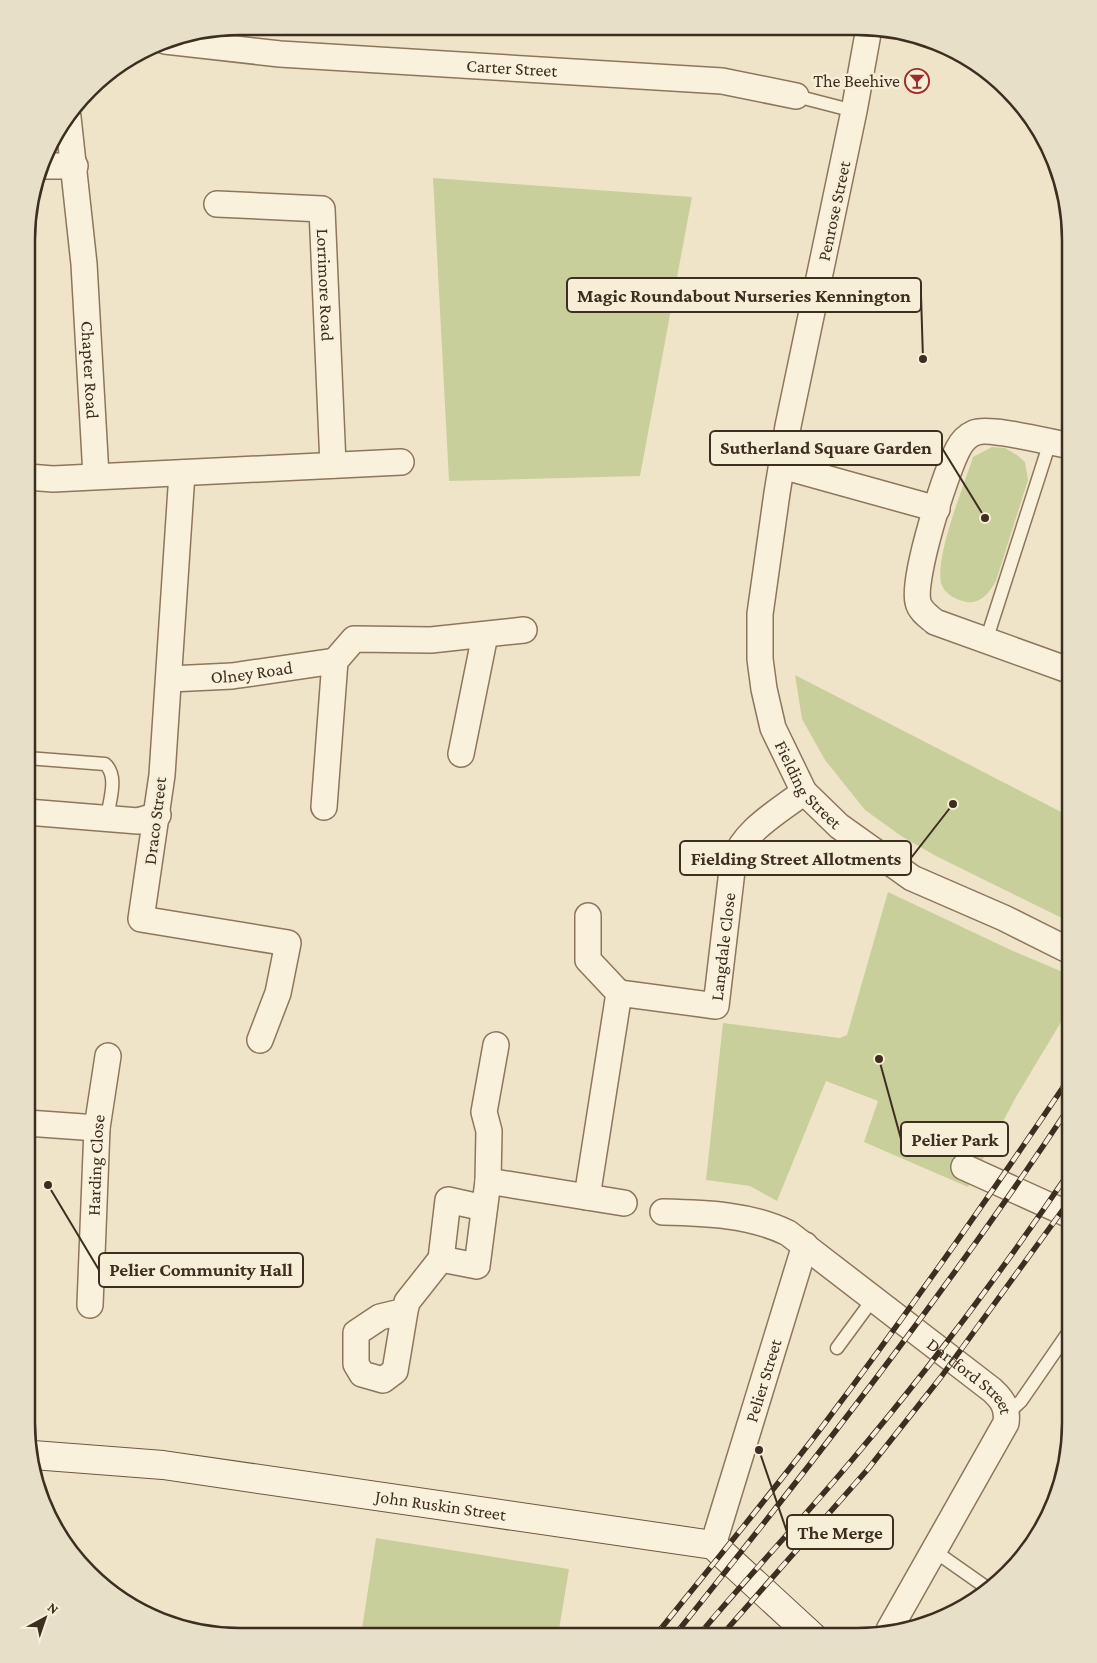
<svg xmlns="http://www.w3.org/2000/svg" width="1097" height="1663" font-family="'Crimson Pro',serif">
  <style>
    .green { fill: #c9cf9b }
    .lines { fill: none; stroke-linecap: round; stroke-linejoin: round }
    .lane-casing { stroke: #8d765c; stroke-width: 15 }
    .street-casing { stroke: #8d765c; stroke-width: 28 }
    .secondary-casing { stroke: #6f573f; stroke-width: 30 }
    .lane { stroke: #faf1dc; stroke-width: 12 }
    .street { stroke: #faf1dc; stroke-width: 25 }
    .secondary { stroke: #faf1dc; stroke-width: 28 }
    .rail-casing { stroke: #3d2e20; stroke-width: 5.5 }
    .rail { stroke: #f7eed8; stroke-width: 4; stroke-dasharray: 11; stroke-linecap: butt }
    .labels { text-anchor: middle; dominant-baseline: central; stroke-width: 5; stroke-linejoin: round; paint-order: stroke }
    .street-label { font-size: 18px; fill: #3d2e20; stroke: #f7eed8 }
    .poi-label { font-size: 18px; fill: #3d2e20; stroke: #f7eed8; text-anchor: end }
    .rim { fill: none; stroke: #3d2e20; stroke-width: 2.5 }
    .leader { fill: none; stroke: #3d2e20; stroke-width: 2 }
    .callout-dot { fill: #3d2e20; stroke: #f7eed8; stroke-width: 2 }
    .callout { fill: #f7eed8; stroke: #3d2e20; stroke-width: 2 }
    .callout-label { font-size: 19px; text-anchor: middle; font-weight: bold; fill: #3d2e20 }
  </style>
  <rect width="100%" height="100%" fill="#f0e4c8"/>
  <g class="green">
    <path d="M 433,178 L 692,197 L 640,476 L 449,481 Z"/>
    <path d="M 992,447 L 1005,448 L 1017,455 L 1025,462 L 1028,480 L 996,581 C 990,592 981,604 967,602 C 956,600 944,594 941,583 C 935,555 964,486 973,457 Z"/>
    <path d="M 795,675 L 1071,817 L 1070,922 L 936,856 L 901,836 L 865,810 L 825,760 L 802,719 Z"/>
    <path d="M 888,892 L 1013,951 L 1070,975 L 1070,1007 L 1016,1097 L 968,1187 L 864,1142 L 878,1101 L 826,1081 L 777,1201 L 750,1186 L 706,1180 L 723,1023 L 840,1038 L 847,1035 Z"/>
    <path d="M 376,1538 L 569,1569 L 558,1636 L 361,1635 Z"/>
  </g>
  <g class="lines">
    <defs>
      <g id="lane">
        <path d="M 796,96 L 854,111"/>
        <path d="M 986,641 L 1050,442"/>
        <path d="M 27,758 L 105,764 C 119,776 109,802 107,818"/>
        <path d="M 837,1348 L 873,1299"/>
        <path d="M 1007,1414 L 1021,1401 L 1070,1330"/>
        <path d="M 933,1550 L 990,1590"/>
      </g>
      <g id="street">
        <path id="s1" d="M 869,28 L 854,111 L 788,426 L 777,493 L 760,614 L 760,659 L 764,689 L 773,728 L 804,792 L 839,826 L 912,878 L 1004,918 L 1070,951"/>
        <path id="s2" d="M 165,41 L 280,54 L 722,81 L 796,96"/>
        <path id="s3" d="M 68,117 L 84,264 L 96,476"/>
        <path d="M 44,166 L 75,166"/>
        <path id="s4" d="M 217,204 L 322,209 L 333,465"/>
        <path d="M 782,466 L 937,509"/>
        <path d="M 182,473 L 162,775 L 141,919 L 288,943 L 278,993 L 260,1040"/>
        <path d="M 28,477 L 53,479 L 401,462"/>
        <path d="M 1071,671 L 935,622 C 928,616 920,611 918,602 C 912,578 945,474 958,449 C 961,443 967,436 974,433 C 988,426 1052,443 1071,446"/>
        <path id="s5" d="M 170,679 L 232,676 L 335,661"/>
        <path d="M 461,754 L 485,635"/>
        <path d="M 324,807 L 335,661 L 354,639 L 431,640 L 524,630"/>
        <path d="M 27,812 L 138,821 L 158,815"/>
        <path d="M 588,916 L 588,960 L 619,993"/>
        <path d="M 27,1123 L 97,1128"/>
        <path d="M 964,1167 L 1070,1215"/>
        <path d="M 488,1181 L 489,1131 L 484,1112 L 496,1045"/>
        <path id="s6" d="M 587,1197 L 619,993 L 716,1006 L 733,862 C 744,830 779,811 804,792"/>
        <path id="s7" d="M 663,1212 C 705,1213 749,1214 788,1233 L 992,1390 C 1003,1400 1008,1408 1006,1423 L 889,1630"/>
        <path d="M 441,1259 L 448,1200 L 484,1208"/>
        <path id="s8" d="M 90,1305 L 97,1128 L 108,1056"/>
        <path d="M 405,1311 L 380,1317 L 356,1333 L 356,1364 L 362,1374 L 383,1380 L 395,1371 L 405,1311 L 407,1302 L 441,1259 L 477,1266 L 488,1181 L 624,1203"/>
        <path id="s9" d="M 713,1545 L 805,1245"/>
      </g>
      <g id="secondary">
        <path id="s10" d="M 33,1455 L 163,1465 L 713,1545 L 813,1637"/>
      </g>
    </defs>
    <use href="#lane" class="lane-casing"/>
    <use href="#street" class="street-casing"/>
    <use href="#secondary" class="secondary-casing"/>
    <use href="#lane" class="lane"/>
    <use href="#street" class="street"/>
    <use href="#secondary" class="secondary"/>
    <defs>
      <g id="rail">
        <path d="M 655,1636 C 712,1565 770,1495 825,1423 C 910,1310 991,1194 1070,1077"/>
        <path d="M 674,1636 C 812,1464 948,1290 1070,1106"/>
        <path d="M 698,1636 C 748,1576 802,1520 852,1460 C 930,1368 1002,1271 1070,1171"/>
        <path d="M 721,1636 L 868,1469 L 941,1377 L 1070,1200"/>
      </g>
    </defs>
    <use href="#rail" class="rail-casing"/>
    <use href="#rail" class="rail"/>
  </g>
  <defs>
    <symbol id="bar-ring" viewBox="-11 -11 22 22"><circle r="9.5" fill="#f7eed8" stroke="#9e2a2b" stroke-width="1.5"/><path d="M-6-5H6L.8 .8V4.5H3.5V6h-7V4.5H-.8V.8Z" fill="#9e2a2b"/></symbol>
  </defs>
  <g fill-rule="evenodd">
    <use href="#bar-ring" x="903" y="67" width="28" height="28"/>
  </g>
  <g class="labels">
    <g class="street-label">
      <text stroke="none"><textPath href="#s2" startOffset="348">Carter Street</textPath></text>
      <text transform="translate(834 211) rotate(-78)">Penrose Street</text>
      <text stroke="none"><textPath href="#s4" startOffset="181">Lorrimore Road</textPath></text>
      <text stroke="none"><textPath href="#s3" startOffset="254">Chapter Road</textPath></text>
      <text stroke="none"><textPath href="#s5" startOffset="82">Olney Road</textPath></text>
      <text stroke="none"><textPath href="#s1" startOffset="779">Fielding Street</textPath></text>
      <text transform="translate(155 821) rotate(-83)">Draco Street</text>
      <text stroke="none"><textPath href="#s6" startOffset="364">Langdale Close</textPath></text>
      <text stroke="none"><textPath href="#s8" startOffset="140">Harding Close</textPath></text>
      <text stroke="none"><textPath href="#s7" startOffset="360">Dartford Street</textPath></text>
      <text stroke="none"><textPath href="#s9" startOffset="172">Pelier Street</textPath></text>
      <text stroke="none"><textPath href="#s10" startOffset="411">John Ruskin Street</textPath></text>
    </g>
    <g class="poi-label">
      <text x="900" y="81">The Beehive</text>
    </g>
  </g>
  <path d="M0 0H1097V1663H0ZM240 35H857A205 205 0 0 1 1062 240V1423A205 205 0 0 1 857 1628H240A205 205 0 0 1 35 1423V240A205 205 0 0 1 240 35Z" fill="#e8dfc9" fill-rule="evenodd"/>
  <path class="rim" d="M240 35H857A205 205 0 0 1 1062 240V1423A205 205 0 0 1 857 1628H240A205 205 0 0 1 35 1423V240A205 205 0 0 1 240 35Z"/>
  <path class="leader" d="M923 359L921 295M985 518L942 448M953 804L911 858M879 1059L901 1139M48 1185L99 1270M759 1450L787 1532"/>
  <g class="callout-dot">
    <circle cx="923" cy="359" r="5"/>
    <circle cx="985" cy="518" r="5"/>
    <circle cx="953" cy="804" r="5"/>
    <circle cx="879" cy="1059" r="5"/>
    <circle cx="48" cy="1185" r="5"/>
    <circle cx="759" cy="1450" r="5"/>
  </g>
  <g class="callout">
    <rect x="567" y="278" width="354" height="34" rx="5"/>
    <rect x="710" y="431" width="232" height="34" rx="5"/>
    <rect x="680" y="841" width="231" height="34" rx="5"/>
    <rect x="901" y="1122" width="107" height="34" rx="5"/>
    <rect x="99" y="1253" width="204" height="34" rx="5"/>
    <rect x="787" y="1515" width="106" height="34" rx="5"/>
  </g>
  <g class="callout-label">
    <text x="744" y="302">Magic Roundabout Nurseries Kennington</text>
    <text x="826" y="454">Sutherland Square Garden</text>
    <text x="796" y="865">Fielding Street Allotments</text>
    <text x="955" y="1146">Pelier Park</text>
    <text x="201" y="1276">Pelier Community Hall</text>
    <text x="840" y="1539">The Merge</text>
  </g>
  <g transform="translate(45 1618) rotate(40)" stroke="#f7eed8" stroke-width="4" paint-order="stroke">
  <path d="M0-4L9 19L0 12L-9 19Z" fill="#3d2e20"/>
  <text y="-8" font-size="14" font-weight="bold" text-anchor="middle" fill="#3d2e20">N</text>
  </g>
</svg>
